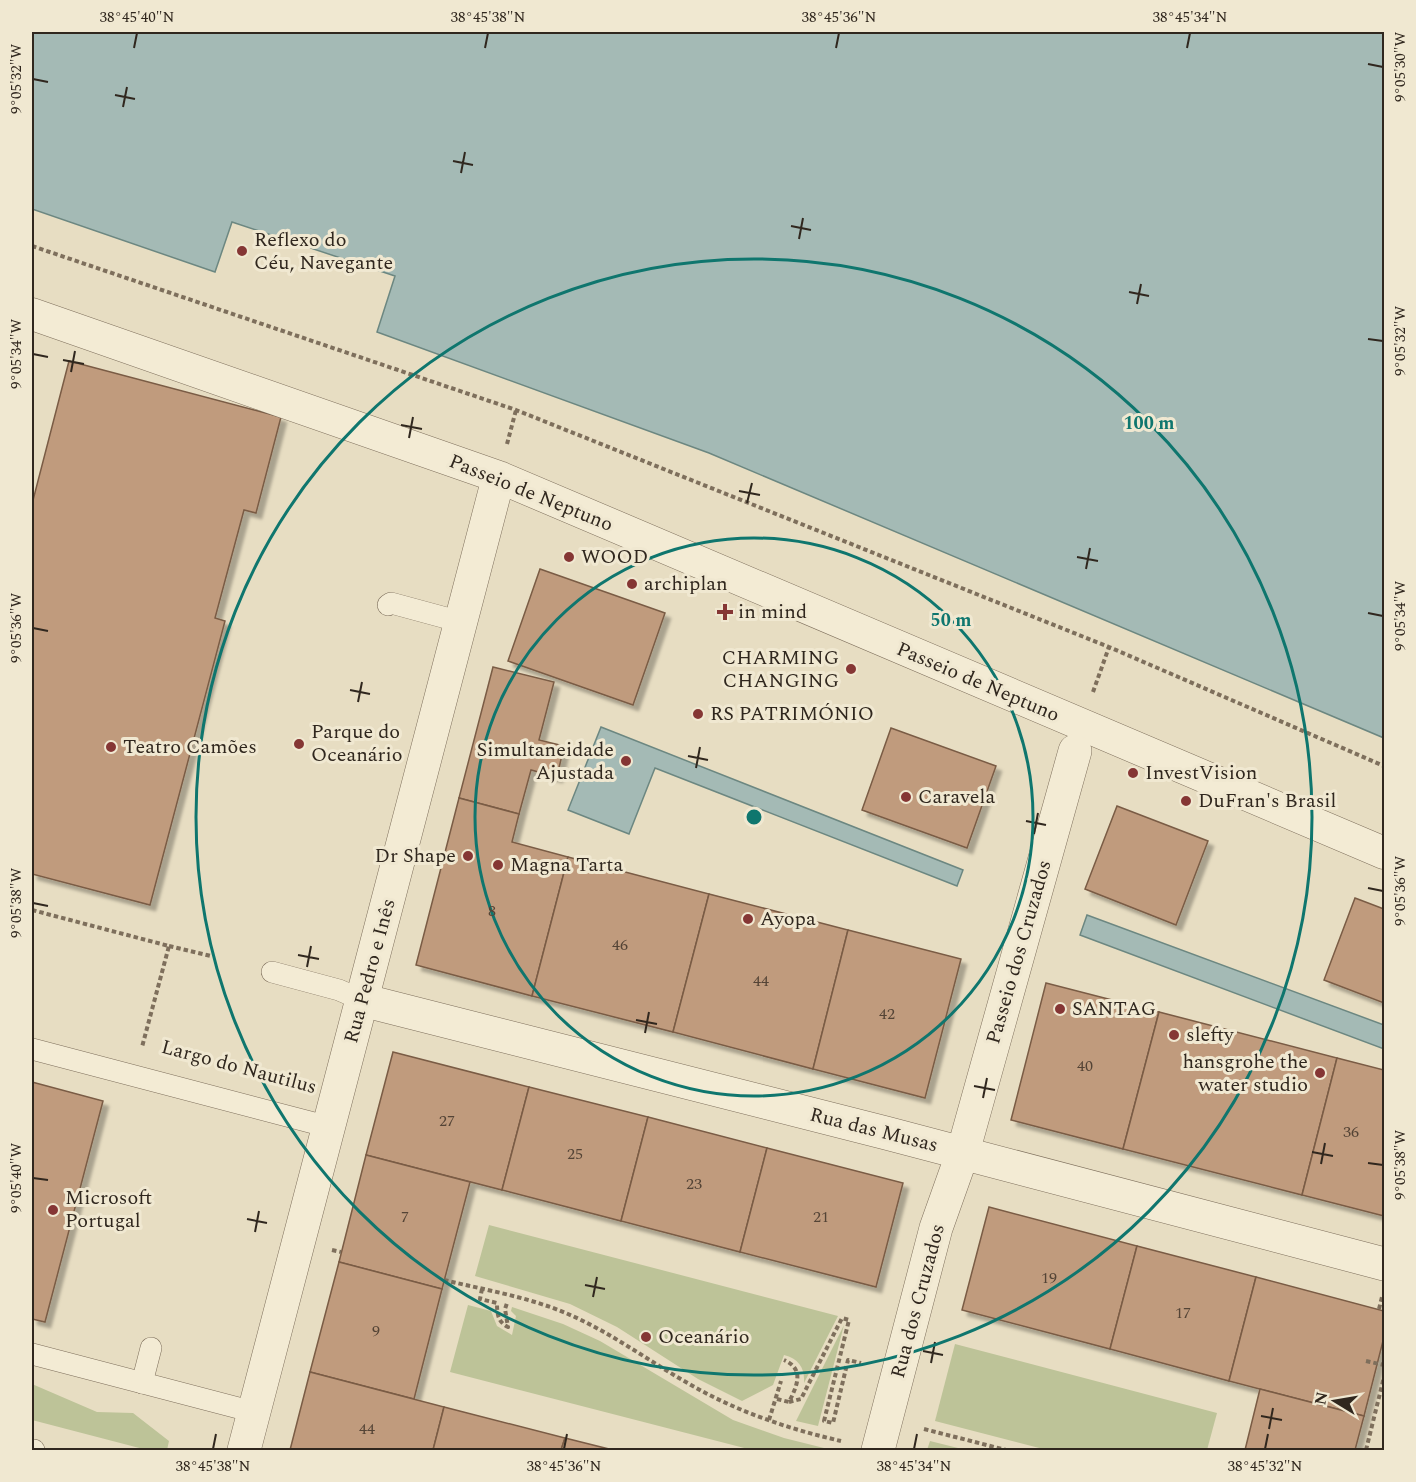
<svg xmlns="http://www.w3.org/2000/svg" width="1416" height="1482" font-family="Spectral,serif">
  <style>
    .green { fill: #bdc398 }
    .water { fill: #a4bab5; stroke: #6c8781; stroke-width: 1.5 }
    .building { fill: #c09b7d; stroke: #7a5c45; stroke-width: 1.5; filter: url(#shadow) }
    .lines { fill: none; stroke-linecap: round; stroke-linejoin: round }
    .service-casing { stroke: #7e6f5c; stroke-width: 22 }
    .pedestrian-casing { stroke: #7e6f5c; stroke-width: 33 }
    .minor-casing { stroke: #7e6f5c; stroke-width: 34 }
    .path { stroke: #7e6f5c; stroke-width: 4; stroke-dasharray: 4.5 3; stroke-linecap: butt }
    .service { stroke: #f3ebd4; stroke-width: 21 }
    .pedestrian { stroke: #f3ebd4; stroke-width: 32 }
    .minor { stroke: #f3ebd4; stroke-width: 33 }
    .ticks { fill: none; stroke: #30271e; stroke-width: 2 }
    .ring { fill: none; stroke: #0f766e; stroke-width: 3 }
    .poi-dot { fill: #853634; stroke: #f0e8d1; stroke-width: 2 }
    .labels { text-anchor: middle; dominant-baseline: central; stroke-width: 6; stroke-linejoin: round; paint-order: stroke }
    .number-label { font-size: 16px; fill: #544436 }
    .poi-label { font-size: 20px; fill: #30271e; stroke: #f0e8d1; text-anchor: start }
    .street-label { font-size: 20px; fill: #30271e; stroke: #f0e8d1 }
    .centre { fill: #0f766e; stroke: #f0e8d1; stroke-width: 3 }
    .ring-label { font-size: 18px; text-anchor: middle; font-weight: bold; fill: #0f766e; stroke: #f0e8d1; stroke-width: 6; stroke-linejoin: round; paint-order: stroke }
    .neatline { fill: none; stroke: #30271e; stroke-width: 2 }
    .ticks-label { font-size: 15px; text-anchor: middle; fill: #30271e }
  </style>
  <defs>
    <filter id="shadow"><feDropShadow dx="5.5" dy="5.5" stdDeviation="1.5" flood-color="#0004"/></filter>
  </defs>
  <rect width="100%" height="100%" fill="#e7ddc2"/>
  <g class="green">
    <path d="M 489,1225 L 838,1316 L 804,1383 C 805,1368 799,1359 784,1355 L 773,1385 L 742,1401 L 698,1379 L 617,1327 L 570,1304 L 475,1276 Z"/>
    <path d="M 468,1305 L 491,1311 L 497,1326 L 512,1335 L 516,1316 L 511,1311 L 512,1307 L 563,1324 L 600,1341 L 733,1420 L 784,1438 L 832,1450 L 752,1450 L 450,1372 Z"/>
    <path d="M 844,1325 L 818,1426 L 796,1421 Z"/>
    <path d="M 955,1344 L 1217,1413 L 1207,1450 L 1047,1450 L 935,1421 Z"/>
    <path d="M 32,1384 L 97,1412 L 133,1413 L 169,1441 L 167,1450 L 147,1450 L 32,1420 Z"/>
    <path d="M 930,1441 L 966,1450 L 927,1450 Z"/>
  </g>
  <g class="water">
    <path d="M 32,32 L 1384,32 L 1384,738 L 709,453 L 377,332 L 395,276 L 232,222 L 215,272 L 32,209 Z"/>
    <path d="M 601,727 L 963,870 L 957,886 L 655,768 L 629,834 L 568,810 Z"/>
    <path d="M 1087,915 L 1384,1025 L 1384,1049 L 1080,935 Z"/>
  </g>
  <g class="building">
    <path d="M 69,361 L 281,417 L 256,513 L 244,510 L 215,618 L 225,621 L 150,905 L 32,874 L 32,504 Z"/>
    <path d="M 540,569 L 665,613 L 633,705 L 508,661 Z"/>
    <path d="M 493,667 L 554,682 L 539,740 L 564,746 L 557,777 L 531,770 L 519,814 L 459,798 Z"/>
    <path d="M 891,728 L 996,766 L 967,848 L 862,810 Z"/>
    <path d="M 459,798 L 519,814 L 512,842 L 568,857 L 532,996 L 416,965 Z"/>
    <path d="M 1117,806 L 1208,841 L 1176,925 L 1085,889 Z"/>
    <path d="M 568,857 L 709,894 L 673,1032 L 532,996 Z"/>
    <path d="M 709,894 L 848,930 L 813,1069 L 673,1032 Z"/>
    <path d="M 1355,898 L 1384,909 L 1384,1003 L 1324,980 Z"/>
    <path d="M 848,930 L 961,959 L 925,1098 L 813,1069 Z"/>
    <path d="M 1046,983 L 1159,1012 L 1123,1149 L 1011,1120 Z"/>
    <path d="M 1159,1012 L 1337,1058 L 1302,1195 L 1123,1149 Z"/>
    <path d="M 393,1052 L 529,1087 L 502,1190 L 366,1155 Z"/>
    <path d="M 1337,1058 L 1384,1070 L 1384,1216 L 1302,1195 Z"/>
    <path d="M 32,1082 L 103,1101 L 45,1322 L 32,1319 Z"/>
    <path d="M 529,1087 L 648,1117 L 621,1221 L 502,1190 Z"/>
    <path d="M 648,1117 L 767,1148 L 740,1252 L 621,1221 Z"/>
    <path d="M 767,1148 L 903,1183 L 876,1287 L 740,1252 Z"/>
    <path d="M 366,1155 L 470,1182 L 442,1289 L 339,1262 Z"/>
    <path d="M 989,1207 L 1137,1246 L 1110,1349 L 962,1310 Z"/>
    <path d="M 1137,1246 L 1256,1277 L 1229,1381 L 1110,1349 Z"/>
    <path d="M 339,1262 L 442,1289 L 414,1399 L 310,1372 Z"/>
    <path d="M 1256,1277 L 1384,1311 L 1384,1337 L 1364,1416 L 1229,1381 Z"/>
    <path d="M 310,1372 L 444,1407 L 433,1450 L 290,1450 Z"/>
    <path d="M 1260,1389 L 1364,1416 L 1355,1450 L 1245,1450 Z"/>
    <path d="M 444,1407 L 565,1438 L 561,1450 L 433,1450 Z"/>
    <path d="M 565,1438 L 613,1450 L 561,1450 Z"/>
  </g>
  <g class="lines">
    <defs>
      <g id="service">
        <path d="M 388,605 L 391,603 L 461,622"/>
        <path d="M 272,972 L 339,990 L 362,1000"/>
        <path d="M 32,1049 L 329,1127"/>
        <path d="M 32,1354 L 254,1412"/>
        <path d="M 142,1383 L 151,1348"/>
        <path d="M 32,1450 L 34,1450"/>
      </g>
      <path id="pedestrian" d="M 32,314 L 499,477 L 1384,853"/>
      <g id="minor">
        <path d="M 362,1000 L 886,1133 L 1384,1264"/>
        <path d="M 244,1450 L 495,491"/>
        <path d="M 878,1450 L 936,1228 L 963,1152 L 1075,751"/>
      </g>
    </defs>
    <use href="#service" class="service-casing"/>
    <use href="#pedestrian" class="pedestrian-casing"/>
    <use href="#minor" class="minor-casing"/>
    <g class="path">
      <path d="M 32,246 L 516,410 L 1109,647 L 1384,766"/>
      <path d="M 507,444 L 516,410"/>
      <path d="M 1093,692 L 1109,647"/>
      <path d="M 32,910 L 169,946 L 142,1047"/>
      <path d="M 169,946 L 211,956"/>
      <path d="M 332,1250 L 341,1252"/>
      <path d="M 444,1280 C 485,1290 529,1297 568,1314 C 612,1333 650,1362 691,1385 C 738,1412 789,1429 841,1441"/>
      <path d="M 482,1289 L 480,1299 L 497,1303 C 497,1314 498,1322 508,1327 L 505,1309 L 507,1303"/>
      <path d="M 1379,1309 L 1382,1297"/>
      <path d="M 1366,1361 L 1384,1365"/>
      <path d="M 777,1399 L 789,1402 C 797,1386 805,1369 784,1360"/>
      <path d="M 789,1402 L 801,1399 L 842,1318 L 849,1320 L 824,1421 L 833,1423 L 848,1360 L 861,1363"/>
      <path d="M 769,1420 L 781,1381"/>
      <path d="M 924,1429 L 1006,1450"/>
      <path d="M 1366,1450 L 1384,1377"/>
    </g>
    <use href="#service" class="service"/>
    <use href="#pedestrian" class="pedestrian"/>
    <use href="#minor" class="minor"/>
  </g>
  <path class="ticks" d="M 134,48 L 137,33M 485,48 L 488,33M 836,48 L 839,33M 1187,48 L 1190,33M 1368,64 L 1383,67M 33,79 L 48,82M 115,95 L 135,99M 123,107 L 127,87M 453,161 L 473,165M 461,173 L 465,152M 791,226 L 811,230M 799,239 L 803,218M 1129,292 L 1149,296M 1137,304 L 1141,284M 1368,339 L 1383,341M 33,354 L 48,357M 63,360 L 84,364M 71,372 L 75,351M 401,425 L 422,429M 409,438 L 413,417M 739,491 L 760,495M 747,503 L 752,483M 1077,557 L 1098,561M 1086,569 L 1090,548M 1368,613 L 1383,616M 33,628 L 48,631M 350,690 L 370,694M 358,702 L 362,682M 688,756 L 708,760M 696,768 L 700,747M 1026,821 L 1046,825M 1034,834 L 1038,813M 1368,888 L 1383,891M 33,903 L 48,906M 298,955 L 319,959M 307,967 L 311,946M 636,1020 L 657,1024M 645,1033 L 649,1012M 974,1086 L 995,1090M 983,1098 L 987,1078M 1312,1152 L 1333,1156M 1368,1163 L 1383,1165M 1321,1164 L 1325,1143M 33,1178 L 48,1180M 247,1219 L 267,1223M 255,1232 L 259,1211M 585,1285 L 605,1289M 593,1297 L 597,1277M 923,1351 L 943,1355M 931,1363 L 935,1342M 1261,1416 L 1282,1420M 1269,1429 L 1273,1408M 213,1449 L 216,1434M 564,1449 L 567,1434M 914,1449 L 917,1434M 1265,1449 L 1268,1434"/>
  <g class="ring">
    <circle cx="754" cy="817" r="279"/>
    <circle cx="754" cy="817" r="558"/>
  </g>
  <g class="poi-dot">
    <circle cx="242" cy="251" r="6"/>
    <circle cx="569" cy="557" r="6"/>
    <circle cx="632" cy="584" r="6"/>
    <path d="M722 603h6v6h6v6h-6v6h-6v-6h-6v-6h6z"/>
    <circle cx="851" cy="669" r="6"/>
    <circle cx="698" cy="714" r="6"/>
    <circle cx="299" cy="744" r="6"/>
    <circle cx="111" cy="747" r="6"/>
    <circle cx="626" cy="761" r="6"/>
    <circle cx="1133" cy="773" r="6"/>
    <circle cx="906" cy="797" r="6"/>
    <circle cx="1186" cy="801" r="6"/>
    <circle cx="468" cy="856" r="6"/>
    <circle cx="498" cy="865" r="6"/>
    <circle cx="748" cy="919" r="6"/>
    <circle cx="1060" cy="1009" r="6"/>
    <circle cx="1174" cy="1035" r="6"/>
    <circle cx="1320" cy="1073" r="6"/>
    <circle cx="53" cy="1210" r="6"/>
    <circle cx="646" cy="1337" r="6"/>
  </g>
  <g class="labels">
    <g class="number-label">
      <text x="492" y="911">8</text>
      <text x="620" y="945">46</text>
      <text x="761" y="981">44</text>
      <text x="887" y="1014">42</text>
      <text x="1085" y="1066">40</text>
      <text x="447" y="1121">27</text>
      <text x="1351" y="1132">36</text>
      <text x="575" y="1154">25</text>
      <text x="694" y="1184">23</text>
      <text x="405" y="1217">7</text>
      <text x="821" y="1217">21</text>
      <text x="1049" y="1278">19</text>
      <text x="1183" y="1313">17</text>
      <text x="376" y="1331">9</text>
      <text x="367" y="1429">44</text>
    </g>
    <g class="poi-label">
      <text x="254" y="240">Reflexo do<tspan x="254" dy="23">Céu, Navegante</tspan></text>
      <text x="581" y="557">WOOD</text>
      <text x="644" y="584">archiplan</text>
      <text x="738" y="612">in mind</text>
      <text x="839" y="658" text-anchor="end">CHARMING<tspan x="839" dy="23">CHANGING</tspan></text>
      <text x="710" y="714">RS PATRIMÓNIO</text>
      <text x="311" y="732">Parque do<tspan x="311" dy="23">Oceanário</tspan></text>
      <text x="123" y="747">Teatro Camões</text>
      <text x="614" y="750" text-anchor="end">Simultaneidade<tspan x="614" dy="23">Ajustada</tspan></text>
      <text x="1145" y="773">InvestVision</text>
      <text x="918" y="797">Caravela</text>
      <text x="1198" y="801">DuFran's Brasil</text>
      <text x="456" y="856" text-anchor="end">Dr Shape</text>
      <text x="510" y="865">Magna Tarta</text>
      <text x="760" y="919">Ayopa</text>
      <text x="1072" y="1009">SANTAG</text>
      <text x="1186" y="1035">slefty</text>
      <text x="1308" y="1062" text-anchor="end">hansgrohe the<tspan x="1308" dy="23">water studio</tspan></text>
      <text x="65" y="1198">Microsoft<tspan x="65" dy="23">Portugal</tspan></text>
      <text x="658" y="1337">Oceanário</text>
    </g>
    <g class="street-label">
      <text transform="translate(531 493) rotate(22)">Passeio de Neptuno</text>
      <text transform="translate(978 682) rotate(23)">Passeio de Neptuno</text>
      <text transform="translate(1019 952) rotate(-74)">Passeio dos Cruzados</text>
      <text transform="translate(370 971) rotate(-75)">Rua Pedro e Inês</text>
      <text transform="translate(239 1067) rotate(15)">Largo do Nautilus</text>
      <text transform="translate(874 1130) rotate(14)">Rua das Musas</text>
      <text transform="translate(918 1301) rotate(-75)">Rua dos Cruzados</text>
    </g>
  </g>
  <circle cx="754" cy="817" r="9" class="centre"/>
  <g class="ring-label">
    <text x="1149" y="429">100 m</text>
    <text x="951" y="626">50 m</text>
  </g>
  <rect width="1416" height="1482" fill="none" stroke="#f0e8d1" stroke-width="66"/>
  <g transform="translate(1335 1401) rotate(281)" stroke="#f0e8d1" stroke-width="4.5" paint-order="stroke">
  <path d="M0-4.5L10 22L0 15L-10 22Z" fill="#30271e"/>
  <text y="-9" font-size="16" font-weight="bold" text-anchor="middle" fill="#30271e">N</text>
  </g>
  <rect x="33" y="33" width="1350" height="1416" class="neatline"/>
  <g class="ticks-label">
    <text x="137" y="22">38°45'40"N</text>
    <text x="488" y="22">38°45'38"N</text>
    <text x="839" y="22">38°45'36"N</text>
    <text x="1190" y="22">38°45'34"N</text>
    <text transform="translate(1400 67) rotate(-90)" y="5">9°05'30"W</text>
    <text transform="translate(16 79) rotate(-90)" y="5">9°05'32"W</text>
    <text transform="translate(1400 341) rotate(-90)" y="5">9°05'32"W</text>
    <text transform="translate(16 354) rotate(-90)" y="5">9°05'34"W</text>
    <text transform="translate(1400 616) rotate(-90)" y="5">9°05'34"W</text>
    <text transform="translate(16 628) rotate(-90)" y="5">9°05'36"W</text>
    <text transform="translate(1400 891) rotate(-90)" y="5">9°05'36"W</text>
    <text transform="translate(16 903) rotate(-90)" y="5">9°05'38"W</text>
    <text transform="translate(1400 1165) rotate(-90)" y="5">9°05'38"W</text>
    <text transform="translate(16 1178) rotate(-90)" y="5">9°05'40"W</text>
    <text x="213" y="1471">38°45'38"N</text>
    <text x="564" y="1471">38°45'36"N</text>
    <text x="914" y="1471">38°45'34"N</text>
    <text x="1265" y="1471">38°45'32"N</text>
  </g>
</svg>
